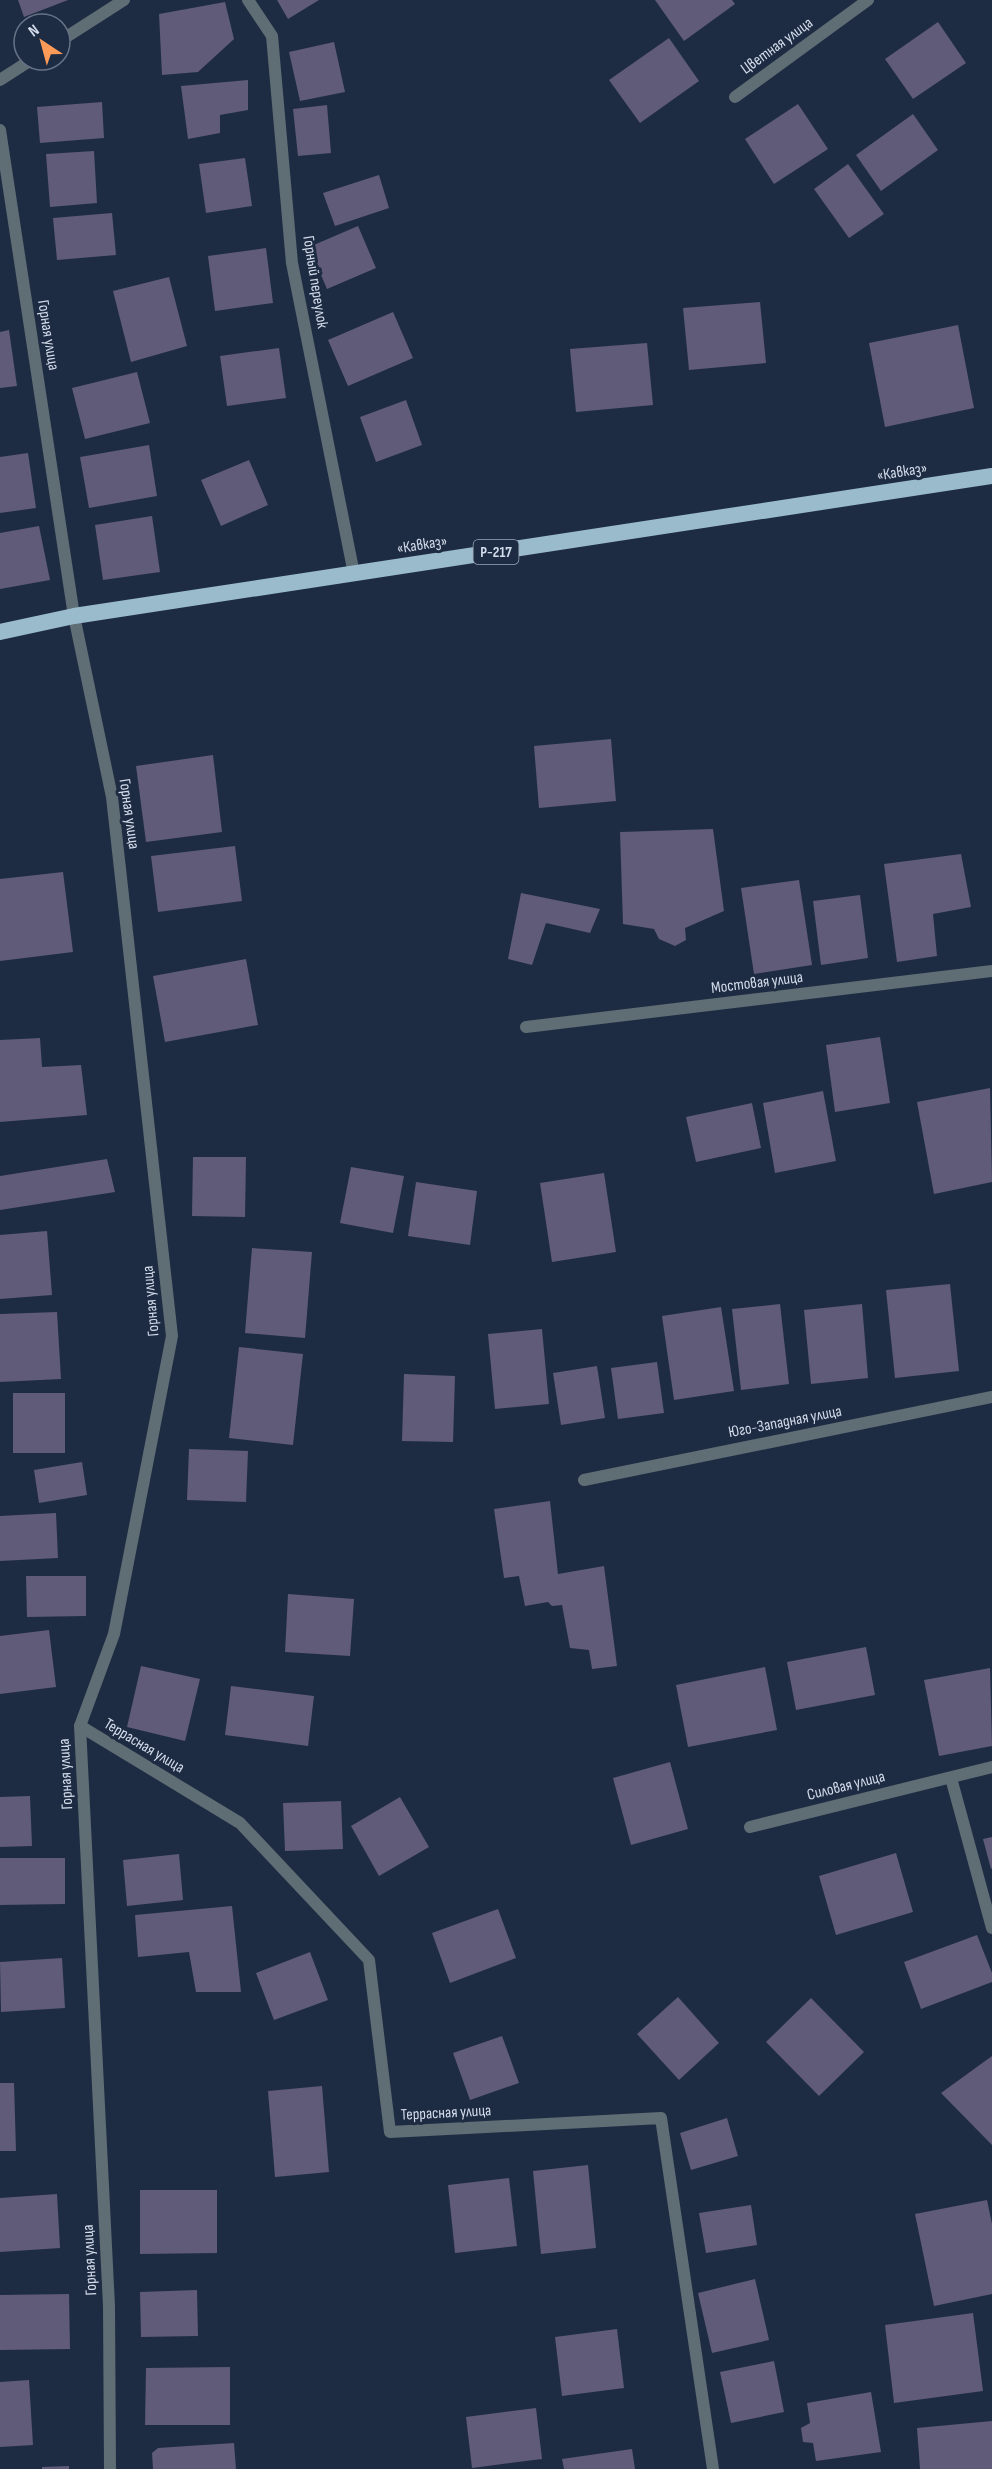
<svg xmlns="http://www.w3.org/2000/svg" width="992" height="2469" font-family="'Sofia Sans Condensed',sans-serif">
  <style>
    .building { fill: #5f5b78 }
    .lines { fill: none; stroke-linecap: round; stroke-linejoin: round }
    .minor { stroke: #5f6d75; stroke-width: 12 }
    .trunk { stroke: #9abbcc; stroke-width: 16 }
    .labels { text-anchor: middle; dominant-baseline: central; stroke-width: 6; stroke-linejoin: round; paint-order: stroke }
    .shield { fill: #1e2c43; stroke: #9da7b9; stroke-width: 1.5 }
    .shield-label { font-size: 15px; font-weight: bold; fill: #d3dceb }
    .street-label { font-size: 16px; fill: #d3dceb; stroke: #1e2c43 }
  </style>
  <rect width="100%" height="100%" fill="#1e2c43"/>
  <g class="building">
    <path d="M 18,0 L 68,0 L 24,17 Z"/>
    <path d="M 277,0 L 319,0 L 288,19 Z"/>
    <path d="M 655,0 L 732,0 L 735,4 L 684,41 Z"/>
    <path d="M 225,2 L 234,39 L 198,72 L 162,75 L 159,14 Z"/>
    <path d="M 938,22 L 966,63 L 913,99 L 885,59 Z"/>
    <path d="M 669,38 L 699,81 L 640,123 L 609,80 Z"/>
    <path d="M 334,42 L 345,92 L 300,101 L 289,52 Z"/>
    <path d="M 248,80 L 248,110 L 220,115 L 220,133 L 188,139 L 181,86 Z"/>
    <path d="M 102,102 L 104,138 L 40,143 L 37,107 Z"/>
    <path d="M 798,104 L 828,149 L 774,184 L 745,139 Z"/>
    <path d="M 327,105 L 331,153 L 298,156 L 293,109 Z"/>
    <path d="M 913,114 L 938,150 L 881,191 L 856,155 Z"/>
    <path d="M 94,151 L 97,203 L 50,207 L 46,154 Z"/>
    <path d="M 245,158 L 252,206 L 206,213 L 199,164 Z"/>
    <path d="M 848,164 L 884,214 L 849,238 L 814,189 Z"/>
    <path d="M 379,175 L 389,208 L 335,226 L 323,193 Z"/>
    <path d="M 112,213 L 116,255 L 57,260 L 53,218 Z"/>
    <path d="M 358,226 L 376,268 L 327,289 L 309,247 Z"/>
    <path d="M 266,248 L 273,303 L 215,311 L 208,256 Z"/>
    <path d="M 169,277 L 187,346 L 131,362 L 113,291 Z"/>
    <path d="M 760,302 L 766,363 L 689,370 L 683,308 Z"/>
    <path d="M 393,312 L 413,358 L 348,386 L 328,340 Z"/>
    <path d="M 958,325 L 974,408 L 885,427 L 869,343 Z"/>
    <path d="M 9,330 L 17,386 L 0,388 L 0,332 Z"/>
    <path d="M 647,343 L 653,405 L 576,412 L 570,349 Z"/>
    <path d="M 279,348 L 286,398 L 227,406 L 220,356 Z"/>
    <path d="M 137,372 L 150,423 L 85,439 L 72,388 Z"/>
    <path d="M 406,400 L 422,445 L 376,462 L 360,417 Z"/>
    <path d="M 149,445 L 157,496 L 89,508 L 80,457 Z"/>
    <path d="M 28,453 L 36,508 L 0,513 L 0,457 Z"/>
    <path d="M 249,460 L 268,505 L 221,526 L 201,480 Z"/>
    <path d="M 152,516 L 160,572 L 103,580 L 95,525 Z"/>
    <path d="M 39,526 L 50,580 L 0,589 L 0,533 Z"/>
    <path d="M 611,739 L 616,801 L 539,808 L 534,746 Z"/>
    <path d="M 213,755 L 222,832 L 146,842 L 136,766 Z"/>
    <path d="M 713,829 L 724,911 L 685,928 L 686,940 L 675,946 L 659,939 L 654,929 L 623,924 L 620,832 Z"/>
    <path d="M 235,846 L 242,901 L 158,912 L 151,856 Z"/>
    <path d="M 961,854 L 971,907 L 933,914 L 937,956 L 897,962 L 884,864 Z"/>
    <path d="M 63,872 L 73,952 L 0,961 L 0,879 Z"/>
    <path d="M 799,880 L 812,965 L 754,974 L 741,888 Z"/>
    <path d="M 521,893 L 600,909 L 590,933 L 546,923 L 532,965 L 508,959 Z"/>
    <path d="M 860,895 L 868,958 L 821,965 L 813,901 Z"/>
    <path d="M 246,959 L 258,1025 L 165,1042 L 153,976 Z"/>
    <path d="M 880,1037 L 890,1103 L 835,1112 L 826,1045 Z"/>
    <path d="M 40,1038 L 42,1067 L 81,1065 L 87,1115 L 0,1122 L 0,1040 Z"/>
    <path d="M 990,1088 L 992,1182 L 934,1194 L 917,1102 Z"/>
    <path d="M 823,1091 L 836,1161 L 775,1173 L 763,1103 Z"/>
    <path d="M 752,1103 L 761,1148 L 696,1162 L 686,1117 Z"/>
    <path d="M 193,1157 L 246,1157 L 245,1217 L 192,1216 Z"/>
    <path d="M 107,1159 L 115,1192 L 0,1210 L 0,1176 Z"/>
    <path d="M 351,1167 L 404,1176 L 393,1233 L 340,1223 Z"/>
    <path d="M 604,1173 L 616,1252 L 552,1262 L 540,1183 Z"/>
    <path d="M 416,1182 L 477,1191 L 470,1245 L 408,1236 Z"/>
    <path d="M 47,1231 L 52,1295 L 0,1299 L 0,1235 Z"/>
    <path d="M 252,1248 L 312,1252 L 305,1338 L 245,1333 Z"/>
    <path d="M 950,1284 L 959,1371 L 895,1378 L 886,1290 Z"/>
    <path d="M 780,1304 L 789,1384 L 741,1390 L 732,1309 Z"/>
    <path d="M 862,1304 L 868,1378 L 811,1384 L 804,1310 Z"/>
    <path d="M 721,1307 L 734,1391 L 674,1400 L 662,1316 Z"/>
    <path d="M 57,1312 L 61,1379 L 0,1382 L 0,1314 Z"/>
    <path d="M 542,1329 L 549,1404 L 495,1409 L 488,1334 Z"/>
    <path d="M 239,1347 L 303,1354 L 293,1445 L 229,1438 Z"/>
    <path d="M 657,1362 L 664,1413 L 618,1419 L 611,1368 Z"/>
    <path d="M 597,1366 L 605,1418 L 561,1425 L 553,1373 Z"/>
    <path d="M 404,1374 L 455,1376 L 453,1442 L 402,1441 Z"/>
    <rect x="13" y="1393" width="52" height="60"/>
    <path d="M 189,1449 L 248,1451 L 246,1502 L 187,1500 Z"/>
    <path d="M 82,1462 L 87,1495 L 39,1503 L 34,1470 Z"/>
    <path d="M 550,1501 L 558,1574 L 604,1566 L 617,1666 L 592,1669 L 589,1650 L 570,1648 L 562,1605 L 552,1606 L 548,1602 L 525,1606 L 519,1576 L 504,1578 L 494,1509 Z"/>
    <path d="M 56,1513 L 58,1558 L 0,1561 L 0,1516 Z"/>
    <path d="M 26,1576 L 86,1576 L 86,1616 L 27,1617 Z"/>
    <path d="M 288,1594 L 354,1599 L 350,1656 L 285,1652 Z"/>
    <path d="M 49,1630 L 56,1687 L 0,1694 L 0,1636 Z"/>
    <path d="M 866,1647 L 875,1695 L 796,1710 L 787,1662 Z"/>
    <path d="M 141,1666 L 200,1679 L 185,1741 L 127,1727 Z"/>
    <path d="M 765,1667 L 777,1730 L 688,1747 L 676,1685 Z"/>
    <path d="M 990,1668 L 992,1746 L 939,1756 L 924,1680 Z"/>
    <path d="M 231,1686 L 314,1696 L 308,1746 L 225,1735 Z"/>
    <path d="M 670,1762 L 688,1829 L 631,1845 L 613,1778 Z"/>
    <path d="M 30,1796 L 32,1846 L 0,1847 L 0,1797 Z"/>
    <path d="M 400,1797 L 429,1847 L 379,1876 L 351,1826 Z"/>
    <path d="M 341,1801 L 343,1849 L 285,1851 L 283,1803 Z"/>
    <path d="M 992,1837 L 992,1868 L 991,1869 L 983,1839 Z"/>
    <path d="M 896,1853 L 913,1912 L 836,1935 L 819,1876 Z"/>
    <path d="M 179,1854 L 183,1900 L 127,1906 L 123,1860 Z"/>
    <path d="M 0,1858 L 65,1858 L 65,1904 L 0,1905 Z"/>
    <path d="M 232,1906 L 241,1992 L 196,1992 L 189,1952 L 138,1957 L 135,1915 Z"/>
    <path d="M 498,1909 L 516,1958 L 450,1983 L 432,1933 Z"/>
    <path d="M 977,1935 L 992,1973 L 992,1982 L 921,2009 L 904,1962 Z"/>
    <path d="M 310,1952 L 328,2000 L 274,2020 L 256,1973 Z"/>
    <path d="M 62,1958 L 65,2008 L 1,2012 L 0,1962 Z"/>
    <path d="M 678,1997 L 719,2043 L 679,2080 L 637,2034 Z"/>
    <path d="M 811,1998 L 864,2052 L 819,2096 L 766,2042 Z"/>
    <path d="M 502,2036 L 519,2083 L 470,2100 L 453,2053 Z"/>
    <path d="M 992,2056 L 992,2145 L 941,2093 Z"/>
    <path d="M 0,2083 L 14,2083 L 16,2151 L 0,2151 Z"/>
    <path d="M 322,2086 L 329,2172 L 275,2177 L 268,2091 Z"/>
    <path d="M 727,2118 L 738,2156 L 691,2170 L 680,2133 Z"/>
    <path d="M 588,2165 L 596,2248 L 541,2254 L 533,2171 Z"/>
    <path d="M 509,2178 L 517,2246 L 455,2253 L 448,2185 Z"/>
    <path d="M 140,2190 L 217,2190 L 217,2253 L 140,2254 Z"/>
    <path d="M 57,2194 L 60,2248 L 0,2252 L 0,2198 Z"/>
    <path d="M 987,2200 L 992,2224 L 992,2294 L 934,2306 L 915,2214 Z"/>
    <path d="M 751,2205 L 757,2245 L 706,2253 L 699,2213 Z"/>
    <path d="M 755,2279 L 769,2340 L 712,2353 L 698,2293 Z"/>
    <path d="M 197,2290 L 198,2336 L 141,2337 L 140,2292 Z"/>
    <path d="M 69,2294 L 70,2349 L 0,2350 L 0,2295 Z"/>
    <path d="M 973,2313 L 983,2391 L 894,2403 L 885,2325 Z"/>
    <path d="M 617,2329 L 624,2388 L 562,2396 L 555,2337 Z"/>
    <path d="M 774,2361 L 784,2412 L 731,2423 L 720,2372 Z"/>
    <path d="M 230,2367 L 230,2425 L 145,2425 L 146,2368 Z"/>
    <path d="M 29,2380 L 33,2445 L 0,2447 L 0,2382 Z"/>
    <path d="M 871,2392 L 881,2452 L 816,2461 L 813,2443 L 803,2442 L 801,2428 L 810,2423 L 807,2403 Z"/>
    <path d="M 536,2408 L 542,2459 L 472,2468 L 466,2417 Z"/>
    <path d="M 992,2421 L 992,2469 L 920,2469 L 917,2428 Z"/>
    <path d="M 234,2443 L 236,2469 L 153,2469 L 152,2453 L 158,2448 Z"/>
    <path d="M 632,2449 L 635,2469 L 564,2469 L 562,2459 Z"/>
    <path d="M 69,2466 L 69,2469 L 42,2469 L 42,2467 Z"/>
  </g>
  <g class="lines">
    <g class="minor">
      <path d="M 248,0 L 272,36 L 292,263 L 354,574"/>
      <path d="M 60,41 L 124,0"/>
      <path d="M 0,80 L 31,60"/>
      <path d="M 735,97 L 868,0"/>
      <path d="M 0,130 L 74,616 L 112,797 L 172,1336 L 114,1634 L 80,1726 L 109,2306 L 110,2469"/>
      <path d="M 526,1027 L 992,971"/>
      <path d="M 584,1480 L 992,1397"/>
      <path d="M 80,1726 L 240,1823 L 369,1960 L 390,2132 L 661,2118 L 713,2469"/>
      <path d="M 951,1778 L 992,1928"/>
      <path d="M 750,1827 L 992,1767"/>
    </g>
    <path class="trunk" d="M 0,632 L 74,616 L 992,476"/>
  </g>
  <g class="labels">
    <rect class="shield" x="473.5" y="540" width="45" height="24" rx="4.5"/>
    <g class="shield-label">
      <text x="496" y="552">Р-217</text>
    </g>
    <g class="street-label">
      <text transform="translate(777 46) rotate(-36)">Цветная улица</text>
      <text transform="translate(315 282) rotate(81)">Горный переулок</text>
      <text transform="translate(48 335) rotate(81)">Горная улица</text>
      <text transform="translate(902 472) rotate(-9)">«Кавказ»</text>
      <text transform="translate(422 545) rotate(-9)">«Кавказ»</text>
      <text transform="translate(129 814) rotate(82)">Горная улица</text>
      <text transform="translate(757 983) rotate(-7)">Мостовая улица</text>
      <text transform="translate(151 1301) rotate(-95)">Горная улица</text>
      <text transform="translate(785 1422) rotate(-11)">Юго-Западная улица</text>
      <text transform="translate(144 1746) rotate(31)">Террасная улица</text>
      <text transform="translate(66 1774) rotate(-93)">Горная улица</text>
      <text transform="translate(846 1786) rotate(-14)">Силовая улица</text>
      <text transform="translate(446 2113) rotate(-3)">Террасная улица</text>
      <text transform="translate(90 2260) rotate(-93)">Горная улица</text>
    </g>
  </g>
  <g transform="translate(42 42) rotate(324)"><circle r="28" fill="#1e2c43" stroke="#667286" stroke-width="1.5"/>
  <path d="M0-4.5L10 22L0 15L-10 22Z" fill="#fe9b59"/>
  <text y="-9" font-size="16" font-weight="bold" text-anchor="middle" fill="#d3dceb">N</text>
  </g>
</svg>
